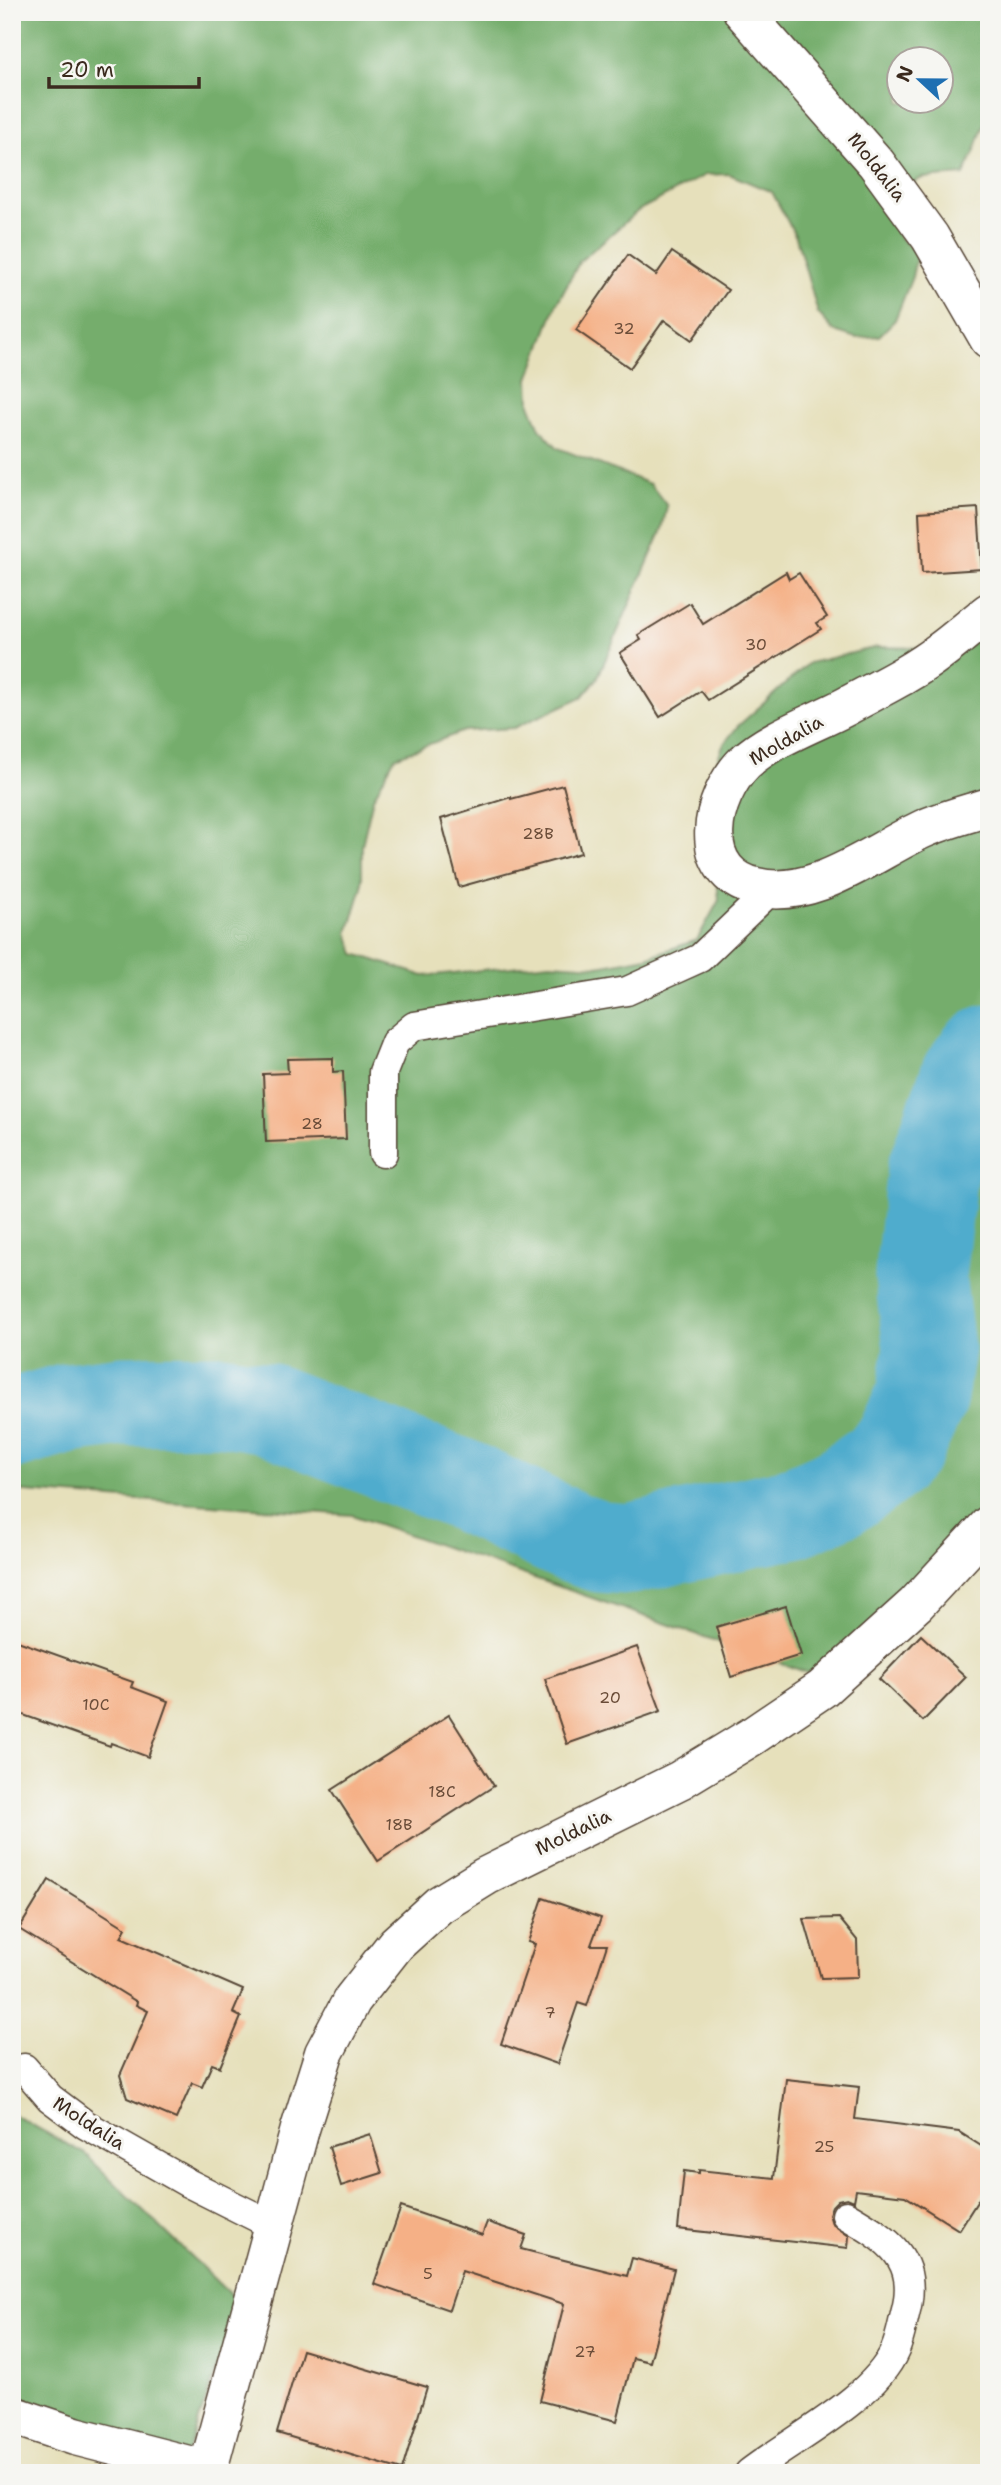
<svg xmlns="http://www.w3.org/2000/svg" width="1001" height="2485" font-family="'Shantell Sans',sans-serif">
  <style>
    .forest { fill: #75ad6c; stroke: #586c45; stroke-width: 2; fill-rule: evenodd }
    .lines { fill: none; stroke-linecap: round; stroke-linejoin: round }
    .river { stroke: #4faccd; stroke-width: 91 }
    .building { fill: #f5b086 }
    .lane-casing { stroke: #554536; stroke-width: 31 }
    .street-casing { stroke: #554536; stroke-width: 41 }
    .lane { stroke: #fff; stroke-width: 28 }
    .street { stroke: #fff; stroke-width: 38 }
    .labels { text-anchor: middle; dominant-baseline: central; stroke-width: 6; stroke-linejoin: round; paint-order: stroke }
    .number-label { font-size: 16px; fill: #6a4c38 }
    .street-label { font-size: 19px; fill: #3b2a1e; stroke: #f6f6f2 }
  </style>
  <rect width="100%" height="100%" fill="#f6f6f2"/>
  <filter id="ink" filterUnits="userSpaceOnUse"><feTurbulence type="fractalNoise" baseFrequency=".0143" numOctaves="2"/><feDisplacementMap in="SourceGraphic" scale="14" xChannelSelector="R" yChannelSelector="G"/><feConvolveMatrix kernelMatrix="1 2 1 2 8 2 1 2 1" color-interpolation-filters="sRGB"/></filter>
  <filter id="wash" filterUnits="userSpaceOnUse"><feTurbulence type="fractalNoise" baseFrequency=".00686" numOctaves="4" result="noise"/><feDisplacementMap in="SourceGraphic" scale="28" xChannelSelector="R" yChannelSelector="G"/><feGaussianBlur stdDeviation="1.57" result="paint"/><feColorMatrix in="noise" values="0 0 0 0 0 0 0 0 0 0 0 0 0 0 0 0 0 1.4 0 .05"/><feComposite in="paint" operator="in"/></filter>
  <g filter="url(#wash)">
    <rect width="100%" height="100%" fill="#e6e0bb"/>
    <g class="forest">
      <path d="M 12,12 L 988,12 L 989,111 L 975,150 L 964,175 L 922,178 L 901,189 L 890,211 L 899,237 L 917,253 L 912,277 L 895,320 L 879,336 L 856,338 L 834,331 L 818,313 L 796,237 L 772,192 L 729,174 L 705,175 L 639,210 L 580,261 L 556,305 L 529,379 L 530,404 L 540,429 L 558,448 L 650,484 L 667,506 L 662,530 L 597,679 L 582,697 L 514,728 L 464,731 L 395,757 L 373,798 L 362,845 L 362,887 L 348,933 L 355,954 L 424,976 L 550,963 L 598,966 L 647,957 L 697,940 L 719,900 L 707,788 L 723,745 L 738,726 L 809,663 L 878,647 L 925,648 L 989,611 L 989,1538 L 823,1678 L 352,1515 L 12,1491 ZM 900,60 L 942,60 L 942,102 L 900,102 Z"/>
      <path d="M 12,2114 L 85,2154 L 239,2303 L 184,2464 L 12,2422 Z"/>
    </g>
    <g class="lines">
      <path class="river" d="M 12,1424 L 69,1408 L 122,1401 L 220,1400 L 266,1408 L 463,1485 L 574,1538 L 600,1547 L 629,1549 L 792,1513 L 840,1492 L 883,1462 L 899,1445 L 922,1396 L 929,1348 L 920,1276 L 932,1171 L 966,1076 L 981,1056 L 989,1050"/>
    </g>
    <g id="blocks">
      <g class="building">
        <path d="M 672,252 L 728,290 L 692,340 L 664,320 L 630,368 L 576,330 L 628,255 L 656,275 Z"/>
        <path d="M 978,508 L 982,569 L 922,573 L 919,512 Z"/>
        <path d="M 786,572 L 789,579 L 799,573 L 827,617 L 817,623 L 821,629 L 708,700 L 701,691 L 660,717 L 620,653 L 641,640 L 638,635 L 690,603 L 703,624 Z"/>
        <path d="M 563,785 L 581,853 L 459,887 L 441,819 L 511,797 L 511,799 Z"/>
        <path d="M 333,1058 L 333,1072 L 343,1071 L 346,1139 L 266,1142 L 263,1074 L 288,1073 L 287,1059 Z"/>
        <path d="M 786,1606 L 801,1655 L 731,1677 L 716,1627 Z"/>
        <path d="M 921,1635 L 966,1677 L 923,1721 L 879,1679 Z"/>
        <path d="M 12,1639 L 133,1682 L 131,1687 L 168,1701 L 148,1757 L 111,1743 L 110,1746 L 12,1711 Z"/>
        <path d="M 637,1647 L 661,1711 L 567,1744 L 545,1679 Z"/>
        <path d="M 449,1715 L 494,1786 L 378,1861 L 332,1790 Z"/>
        <path d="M 49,1880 L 126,1928 L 121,1937 L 243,1990 L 233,2013 L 241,2017 L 220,2067 L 212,2064 L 202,2087 L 192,2083 L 176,2119 L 127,2098 L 120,2075 L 148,2011 L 136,2005 L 137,2002 L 19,1929 Z"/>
        <path d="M 543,1898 L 601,1918 L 591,1945 L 607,1945 L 587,2006 L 578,2003 L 557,2064 L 501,2044 L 535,1944 L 528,1942 Z"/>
        <path d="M 839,1918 L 857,1940 L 858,1977 L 821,1978 L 804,1919 Z"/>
        <path d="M 786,2079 L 859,2087 L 855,2119 L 959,2132 L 989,2151 L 989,2183 L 959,2230 L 905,2196 L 856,2190 L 854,2201 L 847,2198 L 838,2200 L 832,2206 L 829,2214 L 832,2224 L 849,2236 L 848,2248 L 678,2229 L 684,2171 L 699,2173 L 699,2170 L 774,2178 Z"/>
        <path d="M 370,2134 L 382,2173 L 341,2186 L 329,2147 Z"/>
        <path d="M 401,2207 L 482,2235 L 487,2222 L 526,2235 L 521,2249 L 627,2276 L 632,2258 L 674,2269 L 650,2362 L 633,2358 L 617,2421 L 540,2401 L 564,2304 L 462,2271 L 449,2310 L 374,2284 Z"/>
        <path d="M 302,2350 L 427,2387 L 402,2470 L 277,2433 Z"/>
      </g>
    </g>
  </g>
  <g filter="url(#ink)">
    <use href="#blocks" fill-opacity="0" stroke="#554536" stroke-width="2"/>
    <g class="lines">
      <defs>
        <g id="lane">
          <path d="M 383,1153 L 383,1072 L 395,1042 L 414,1026 L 627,991 L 700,958 L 773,888"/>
          <path d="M 24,2068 L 50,2098 L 86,2125 L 188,2183 L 274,2226"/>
          <path d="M 749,2473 C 791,2440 874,2399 895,2350 C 900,2339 902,2326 905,2314 C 920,2259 889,2240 846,2215"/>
        </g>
        <g id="street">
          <path d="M 743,12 L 876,163 L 930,237 L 989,339"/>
          <path d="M 989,612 C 972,625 956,640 939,652 C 912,673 878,689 847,706 C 817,722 769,739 745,762 C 710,797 694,872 756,887 C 814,901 873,852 923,829 C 944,820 967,814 989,807"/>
          <path d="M 12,2415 L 75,2436 L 208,2470"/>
          <path d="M 207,2473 L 300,2129 L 324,2053 L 352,2000 L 396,1944 L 439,1905 L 486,1876 L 680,1780 L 751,1737 L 822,1689 L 916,1604 L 989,1525"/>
        </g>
      </defs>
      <use href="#lane" class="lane-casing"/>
      <use href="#street" class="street-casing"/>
      <use href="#lane" class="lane"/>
      <use href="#street" class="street"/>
    </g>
  </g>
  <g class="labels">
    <g class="number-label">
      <text x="624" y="328">32</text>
      <text x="756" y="644">30</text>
      <text x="538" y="833">28B</text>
      <text x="312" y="1123">28</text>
      <text x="610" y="1697">20</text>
      <text x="96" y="1704">10C</text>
      <text x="442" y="1791">18C</text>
      <text x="399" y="1824">18B</text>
      <text x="550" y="2012">7</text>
      <text x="824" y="2146">25</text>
      <text x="428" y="2273">5</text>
      <text x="585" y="2351">27</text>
    </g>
    <g class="street-label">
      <text transform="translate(877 167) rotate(52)">Moldalia</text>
      <text transform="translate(786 740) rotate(-30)">Moldalia</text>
      <text transform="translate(573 1832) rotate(-26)">Moldalia</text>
      <text transform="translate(89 2123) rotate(33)">Moldalia</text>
    </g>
  </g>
  <rect width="1001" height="2485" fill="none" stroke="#f6f6f2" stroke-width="42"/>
  <g transform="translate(920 80) rotate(292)"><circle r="33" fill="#f6f6f2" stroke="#aba49d" stroke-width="2"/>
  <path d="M0-5L12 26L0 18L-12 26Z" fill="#1f6fb2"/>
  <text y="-10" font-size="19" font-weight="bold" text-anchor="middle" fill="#3b2a1e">N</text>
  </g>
  <path d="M49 77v10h150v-10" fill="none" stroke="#3b2a1e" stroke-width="3.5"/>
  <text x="60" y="77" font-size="21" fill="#3b2a1e" stroke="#f6f6f2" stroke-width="5" paint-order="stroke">20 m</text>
</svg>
